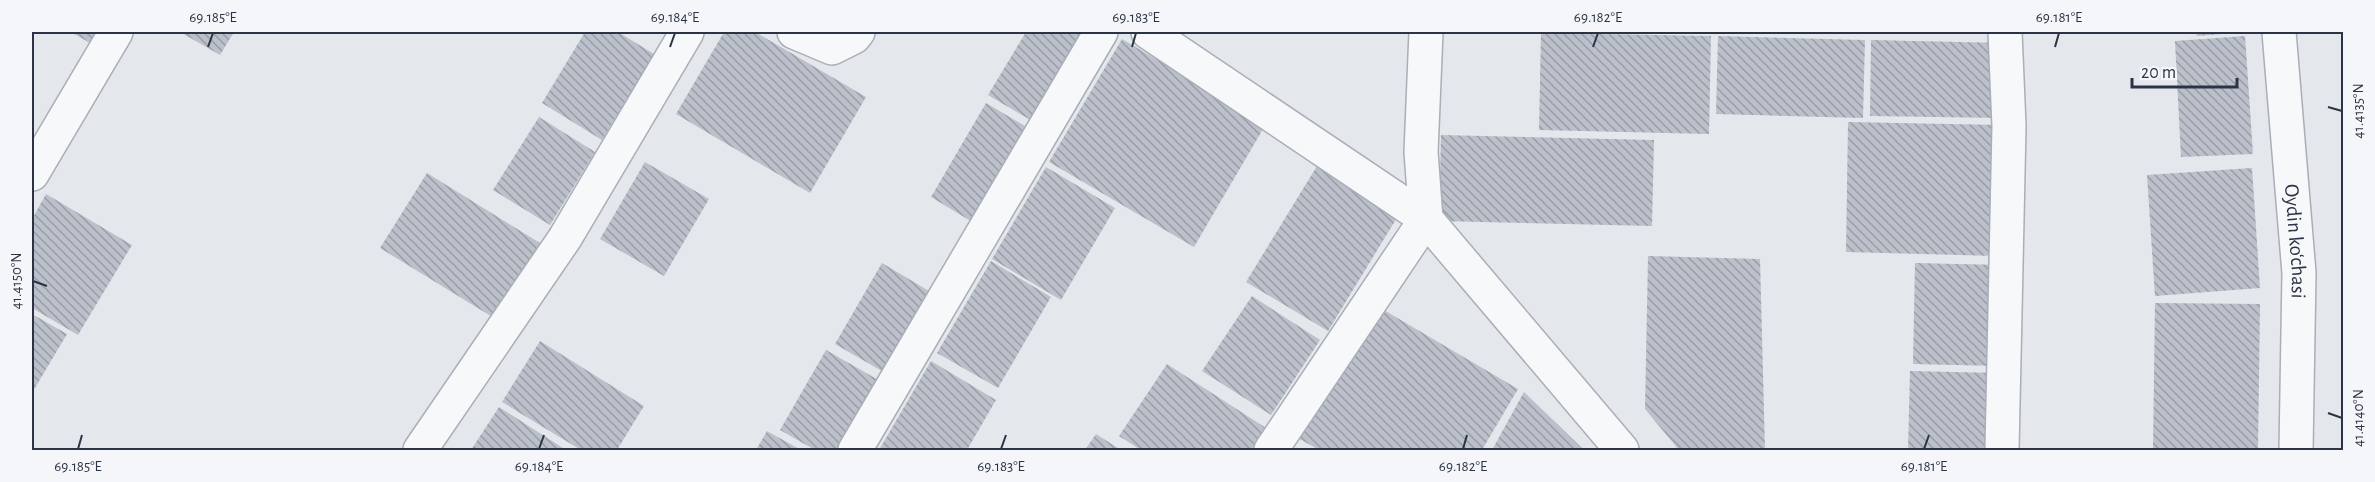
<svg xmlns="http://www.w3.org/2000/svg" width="2375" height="482" font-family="'Alegreya Sans',sans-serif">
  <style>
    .building { fill: url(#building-back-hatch) }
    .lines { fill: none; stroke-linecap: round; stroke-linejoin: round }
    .minor-casing { stroke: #a9aeb7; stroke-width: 36 }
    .tertiary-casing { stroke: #a9aeb7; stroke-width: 36 }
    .minor { stroke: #f7f8fa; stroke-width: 33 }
    .tertiary { stroke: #f7f8fa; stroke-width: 33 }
    .ticks { fill: none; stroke: #2b3445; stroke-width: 2 }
    .labels { text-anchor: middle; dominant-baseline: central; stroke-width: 4.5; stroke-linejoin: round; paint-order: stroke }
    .street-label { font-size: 21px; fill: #2b3445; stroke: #f4f6f9 }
    .neatline { fill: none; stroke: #2b3445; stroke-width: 2 }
    .ticks-label { font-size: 15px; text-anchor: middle; fill: #2b3445 }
  </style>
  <defs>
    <pattern id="building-back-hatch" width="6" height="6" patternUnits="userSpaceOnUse" patternTransform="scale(1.5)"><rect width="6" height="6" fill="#bbc0ca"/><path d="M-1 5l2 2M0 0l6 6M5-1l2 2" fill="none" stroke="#989da6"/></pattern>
  </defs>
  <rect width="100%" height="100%" fill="#e4e7ec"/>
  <g class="building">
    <path d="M 71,32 L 106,32 L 97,47 Z"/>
    <path d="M 180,32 L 234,32 L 220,55 Z"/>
    <path d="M 585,32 L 618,32 L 654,54 L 602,140 L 542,103 Z"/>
    <path d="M 724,32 L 755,32 L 866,97 L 810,193 L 676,114 Z"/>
    <path d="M 1026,32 L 1094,32 L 1039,125 L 988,95 Z"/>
    <path d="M 2196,32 L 2234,32 L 2234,33 L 2197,36 Z"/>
    <path d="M 1541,33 L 1711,36 L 1709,134 L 1539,130 Z"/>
    <path d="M 1718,36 L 1865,40 L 1863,118 L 1716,114 Z"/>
    <path d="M 2245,36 L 2253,154 L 2181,157 L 2175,41 Z"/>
    <path d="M 1122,39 L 1266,124 L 1194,247 L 1049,162 Z"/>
    <path d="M 1871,40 L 2003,43 L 2001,118 L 1870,116 Z"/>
    <path d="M 986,103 L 1035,132 L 979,226 L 931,197 Z"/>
    <path d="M 539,117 L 595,152 L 550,225 L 493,190 Z"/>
    <path d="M 1848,122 L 2000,125 L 1997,256 L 1846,252 Z"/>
    <path d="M 1441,135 L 1654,140 L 1652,226 L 1439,221 Z"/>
    <path d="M 645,162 L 709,199 L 664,276 L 600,239 Z"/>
    <path d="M 1317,166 L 1398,216 L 1328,331 L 1246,282 Z"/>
    <path d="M 1046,167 L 1115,208 L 1061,300 L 992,259 Z"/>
    <path d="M 2252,168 L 2260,288 L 2155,296 L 2147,175 Z"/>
    <path d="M 427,173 L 540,243 L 494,318 L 380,248 Z"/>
    <path d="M 46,194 L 132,245 L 78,335 L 32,308 L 32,219 Z"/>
    <path d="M 1648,256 L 1760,259 L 1765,450 L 1679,450 L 1645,409 Z"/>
    <path d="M 991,261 L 1051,297 L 998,388 L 937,353 Z"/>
    <path d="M 882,263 L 934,294 L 887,374 L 835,344 Z"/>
    <path d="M 1915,263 L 2001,265 L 1998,366 L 1913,364 Z"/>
    <path d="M 1252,296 L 1320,340 L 1271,415 L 1202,371 Z"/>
    <path d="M 2155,303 L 2260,304 L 2258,450 L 2153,450 Z"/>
    <path d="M 1377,306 L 1518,389 L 1482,450 L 1319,450 L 1298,438 Z"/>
    <path d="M 32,314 L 67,334 L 32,393 Z"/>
    <path d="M 540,341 L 644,406 L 617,450 L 581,450 L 502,402 Z"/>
    <path d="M 826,350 L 882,382 L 842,450 L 815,450 L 780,430 Z"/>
    <path d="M 931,361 L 996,400 L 967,450 L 879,450 Z"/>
    <path d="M 1167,364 L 1266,428 L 1251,450 L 1141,450 L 1119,436 Z"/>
    <path d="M 1910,371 L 1997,373 L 1995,450 L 1908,450 Z"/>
    <path d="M 1524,392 L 1584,450 L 1492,450 Z"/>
    <path d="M 499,407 L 566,450 L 471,450 Z"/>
    <path d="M 767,431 L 801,450 L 756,450 Z"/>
    <path d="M 1096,434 L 1121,450 L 1085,450 Z"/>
  </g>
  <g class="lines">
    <defs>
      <g id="minor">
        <path d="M 794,32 L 832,48 L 854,37 L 858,32"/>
        <path d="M 1148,32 L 1426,219 L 1622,450"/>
        <path d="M 32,174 L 116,32"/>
        <path d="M 420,450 L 565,238 L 687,32"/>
        <path d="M 855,450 L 1101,32"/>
        <path d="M 1271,450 L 1426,219 L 1421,152 L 1426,32"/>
        <path d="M 2002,450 L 2009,126 L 2005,32"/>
      </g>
      <g id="tertiary">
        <path id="s1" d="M 2279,32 L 2299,273 L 2296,450"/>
      </g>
    </defs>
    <use href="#minor" class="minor-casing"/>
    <use href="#tertiary" class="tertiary-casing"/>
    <use href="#minor" class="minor"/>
    <use href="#tertiary" class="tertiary"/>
  </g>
  <path class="ticks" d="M 208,47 L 213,33M 670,47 L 675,33M 1132,47 L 1136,33M 1593,47 L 1598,33M 2055,47 L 2059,33M 2328,107 L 2342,111M 33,281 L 47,286M 2328,413 L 2342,418M 78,449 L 82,435M 539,449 L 544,435M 1001,449 L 1006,435M 1463,449 L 1467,435M 1924,449 L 1929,435"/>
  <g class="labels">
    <g class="street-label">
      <text stroke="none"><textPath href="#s1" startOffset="210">Oydin ko‘chasi</textPath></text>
    </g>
  </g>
  <rect width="2375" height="482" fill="none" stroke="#f4f6f9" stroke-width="66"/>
  <path d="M2132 78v9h105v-9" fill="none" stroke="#2b3445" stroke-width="3"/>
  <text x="2141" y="78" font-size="18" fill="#2b3445" stroke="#f4f6f9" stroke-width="4.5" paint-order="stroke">20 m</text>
  <rect x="33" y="33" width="2309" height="416" class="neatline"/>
  <g class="ticks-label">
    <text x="213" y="22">69.185°E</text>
    <text x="675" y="22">69.184°E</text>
    <text x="1136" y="22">69.183°E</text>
    <text x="1598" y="22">69.182°E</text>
    <text x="2059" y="22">69.181°E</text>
    <text transform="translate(2358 111) rotate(-90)" y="5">41.4135°N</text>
    <text transform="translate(16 281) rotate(-90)" y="5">41.4150°N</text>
    <text transform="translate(2358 418) rotate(-90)" y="5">41.4140°N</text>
    <text x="78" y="471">69.185°E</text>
    <text x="539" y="471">69.184°E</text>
    <text x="1001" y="471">69.183°E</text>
    <text x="1463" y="471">69.182°E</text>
    <text x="1924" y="471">69.181°E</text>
  </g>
</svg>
